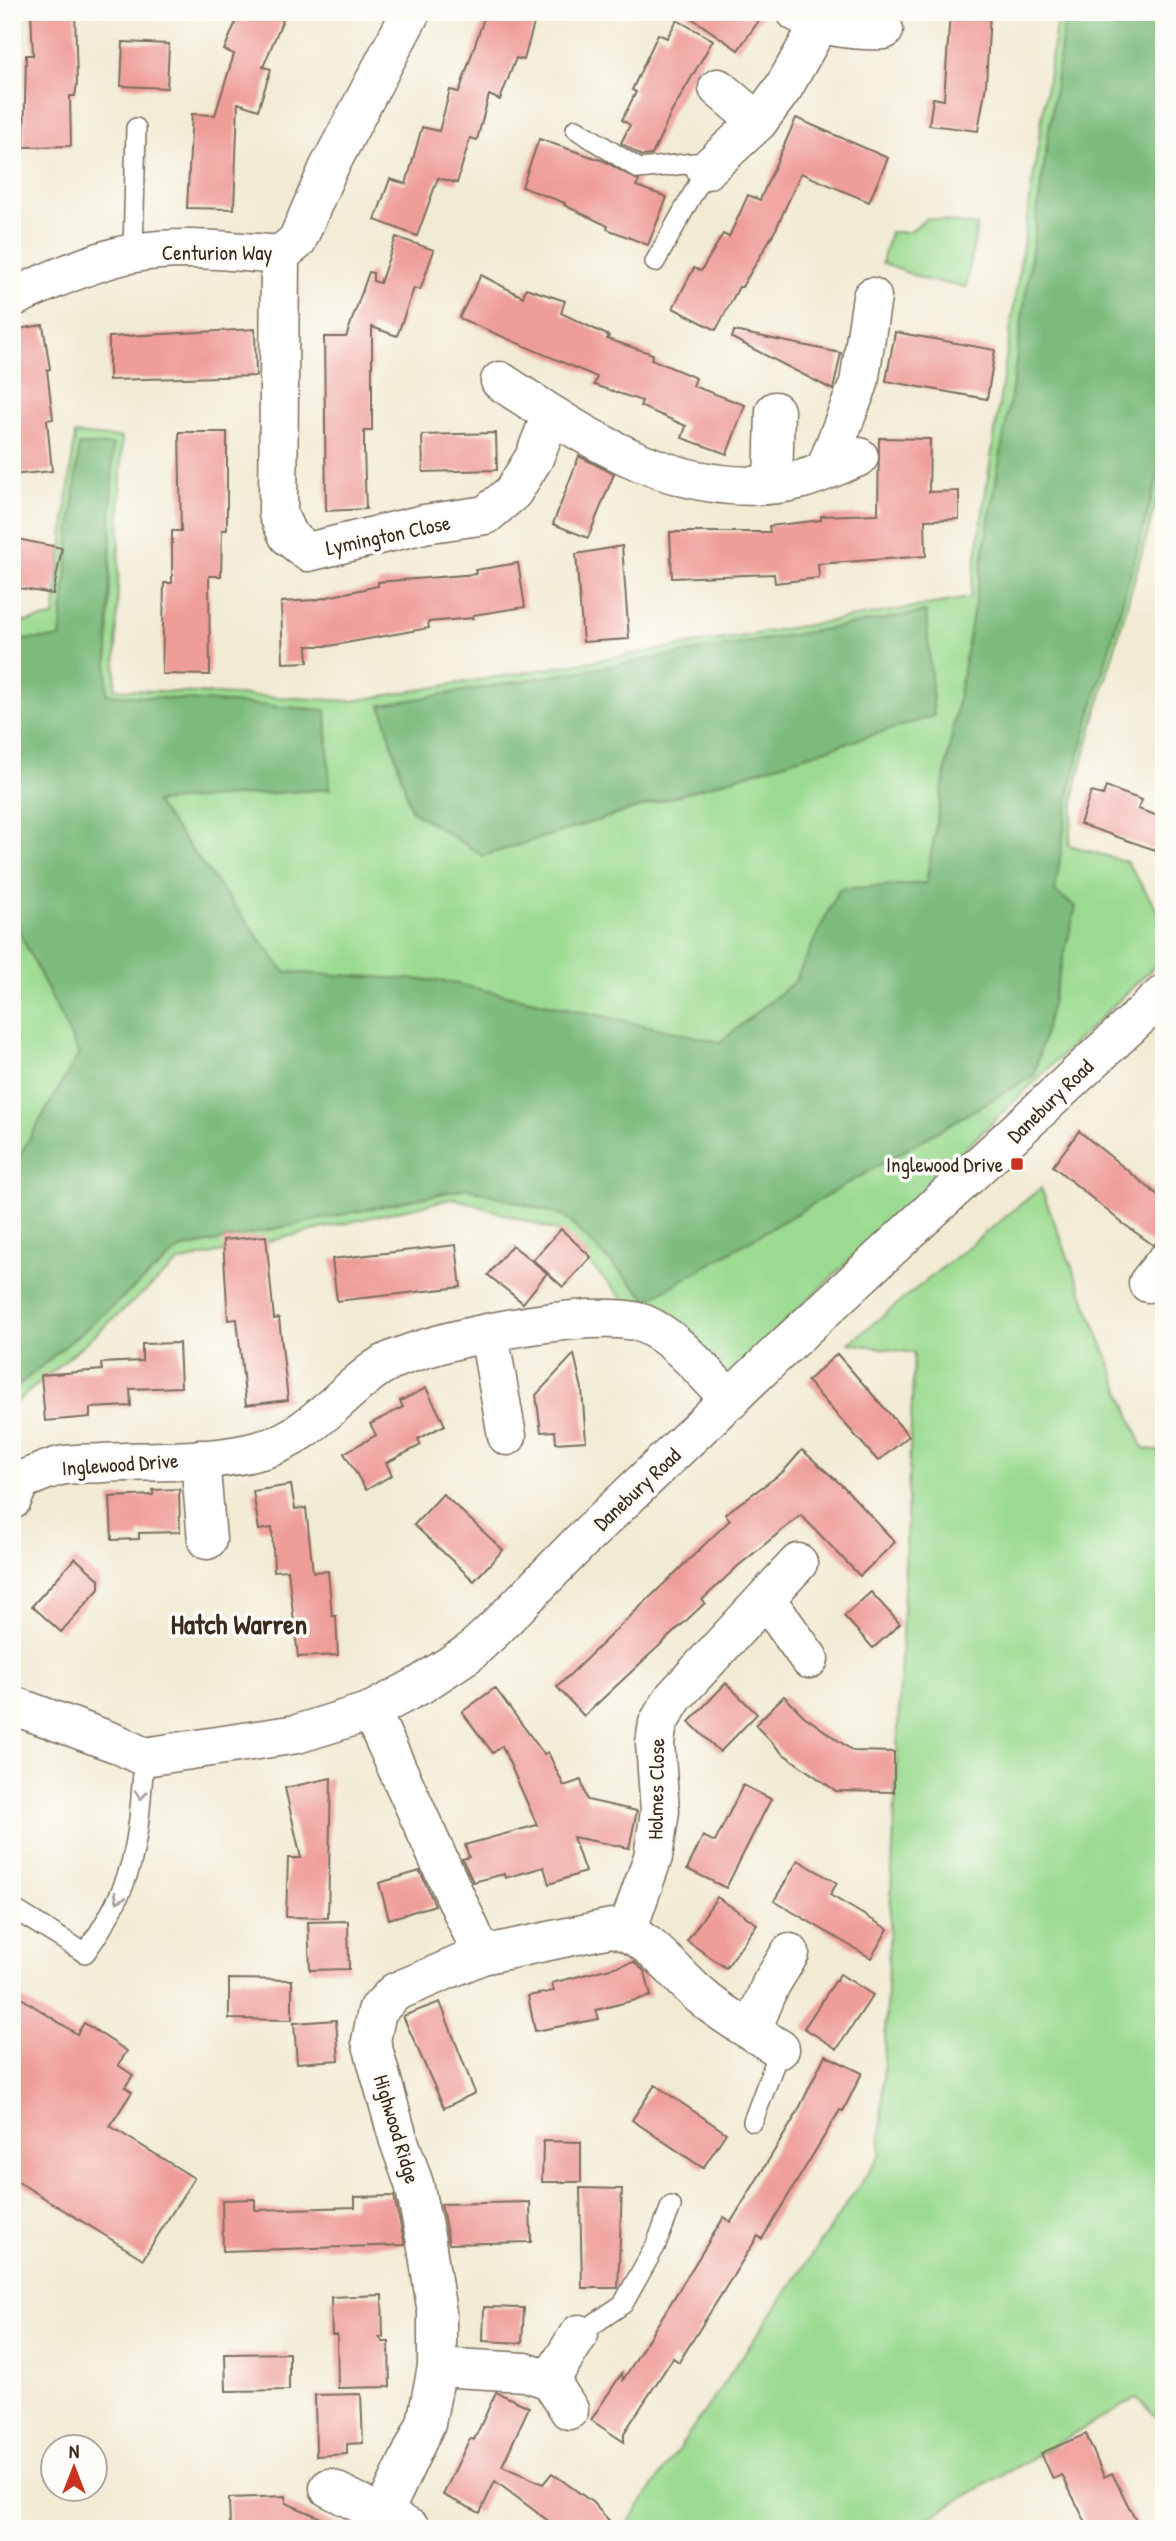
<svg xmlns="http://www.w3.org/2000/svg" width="1176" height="2541" font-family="'Patrick Hand',sans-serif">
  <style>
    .green { fill: #9bdb91; stroke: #6b8258; stroke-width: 2 }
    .forest { fill: #7cbb7b; stroke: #5c724c; stroke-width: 2 }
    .building { fill: #ef9d99 }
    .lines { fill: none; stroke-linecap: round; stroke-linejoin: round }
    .service-casing { stroke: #7b6e5e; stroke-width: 22 }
    .minor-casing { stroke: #7b6e5e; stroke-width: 41 }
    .service { stroke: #fff; stroke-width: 19 }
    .minor { stroke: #fff; stroke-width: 38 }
    .oneway { stroke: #a79f9a }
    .poi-dot { fill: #c8321e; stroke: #fdfcf7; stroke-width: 2.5 }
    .labels { text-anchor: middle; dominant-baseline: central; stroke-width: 7; stroke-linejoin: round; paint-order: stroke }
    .street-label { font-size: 21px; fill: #3b2a1e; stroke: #fdfcf7 }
    .poi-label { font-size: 21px; fill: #3b2a1e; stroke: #fdfcf7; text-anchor: end }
    .district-label { font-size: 28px; font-weight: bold; fill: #3b2a1e; stroke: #fdfcf7 }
  </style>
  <rect width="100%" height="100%" fill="#fdfcf7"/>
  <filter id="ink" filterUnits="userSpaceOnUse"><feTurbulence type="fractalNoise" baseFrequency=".0143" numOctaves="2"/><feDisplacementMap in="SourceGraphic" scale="14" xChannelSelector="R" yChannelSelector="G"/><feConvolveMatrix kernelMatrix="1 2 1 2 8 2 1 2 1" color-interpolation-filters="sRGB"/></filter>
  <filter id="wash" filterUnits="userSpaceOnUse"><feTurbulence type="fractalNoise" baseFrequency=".00686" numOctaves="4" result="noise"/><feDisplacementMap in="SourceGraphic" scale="28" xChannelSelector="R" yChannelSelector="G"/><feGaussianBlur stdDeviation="1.57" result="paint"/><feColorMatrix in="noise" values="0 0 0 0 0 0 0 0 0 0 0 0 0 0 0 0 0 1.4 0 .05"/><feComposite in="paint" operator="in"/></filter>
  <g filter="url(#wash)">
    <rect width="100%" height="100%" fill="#f2ebd4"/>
    <g class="green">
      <path d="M 1058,12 L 1164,12 L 1164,475 L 1076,784 L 1069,845 L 1127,862 L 1164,921 L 1164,957 L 727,1378 L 629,1305 L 558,1231 L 454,1198 L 179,1262 L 12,1406 L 12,624 L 54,617 L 75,434 L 122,438 L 115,689 L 352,701 L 970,598 Z"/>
      <path d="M 927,218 L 977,226 L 966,287 L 926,280 L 882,263 L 890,232 L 910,232 Z"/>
      <path d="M 1041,1188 L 1143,1448 L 1164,1452 L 1164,2424 L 1137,2398 L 908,2529 L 624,2529 L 880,2155 L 914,1353 L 849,1343 Z"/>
    </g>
    <g class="forest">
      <path d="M 1066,12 L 1164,12 L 1164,455 L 1071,783 L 1055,892 L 1076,907 L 1034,1075 L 648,1300 L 564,1216 L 468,1188 L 180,1249 L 12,1391 L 12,1168 L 79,1054 L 12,917 L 12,640 L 60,638 L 79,445 L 113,445 L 107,694 L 326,710 L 330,789 L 155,802 L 285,972 L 443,981 L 720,1042 L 795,981 L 839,889 L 926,883 L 1013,383 Z"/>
      <path d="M 926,612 L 934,716 L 483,856 L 411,810 L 381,705 Z"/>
    </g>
    <g id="blocks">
      <g class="building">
        <path d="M 31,12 L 75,12 L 77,84 L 75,96 L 70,96 L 71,146 L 24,147 L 26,55 L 33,55 Z"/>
        <path d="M 240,12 L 286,12 L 263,67 L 271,69 L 258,110 L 238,103 L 234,209 L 187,208 L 192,114 L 215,115 L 234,54 L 224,50 Z"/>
        <path d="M 486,12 L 537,12 L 524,60 L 516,58 L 500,100 L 489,95 L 477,140 L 470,138 L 457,183 L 438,178 L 417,236 L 375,220 L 390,179 L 406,184 L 422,127 L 439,131 L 450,90 L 459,92 Z"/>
        <path d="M 683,12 L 765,12 L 738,50 Z"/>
        <path d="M 950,12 L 990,12 L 986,85 L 978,131 L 929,125 L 933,98 L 944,100 Z"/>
        <path d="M 677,20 L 713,40 L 671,113 L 652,155 L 642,156 L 621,143 L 630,125 L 622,120 L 636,92 L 632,90 L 658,34 L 667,38 Z"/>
        <path d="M 123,42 L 169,44 L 167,88 L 121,86 Z"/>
        <path d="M 796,118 L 888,158 L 869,202 L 801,173 L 776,229 L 742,287 L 739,287 L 716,330 L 673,308 L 694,268 L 701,271 L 723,234 L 729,237 L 748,195 L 760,200 Z"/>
        <path d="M 539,139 L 604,161 L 639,181 L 636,186 L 667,197 L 648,245 L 607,229 L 608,226 L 564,205 L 565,203 L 522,187 Z"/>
        <path d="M 396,237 L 434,250 L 420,290 L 414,288 L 397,336 L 372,327 L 372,431 L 364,431 L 364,449 L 366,509 L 326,511 L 324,337 L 346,337 L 369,272 L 373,273 L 373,281 L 380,283 Z"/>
        <path d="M 481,275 L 523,297 L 526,288 L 565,301 L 561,313 L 609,336 L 607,339 L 653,354 L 651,359 L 696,378 L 693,386 L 745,405 L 727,454 L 682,438 L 686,426 L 640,406 L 642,401 L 594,385 L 597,377 L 459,318 Z"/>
        <path d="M 43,325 L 50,369 L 47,370 L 53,419 L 47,420 L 52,471 L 12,475 L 12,330 Z"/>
        <path d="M 255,329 L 256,376 L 109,380 L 109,337 Z"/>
        <path d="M 734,331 L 841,353 L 833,390 L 732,338 Z"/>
        <path d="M 895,332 L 995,350 L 987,399 L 886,381 Z"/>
        <path d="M 179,432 L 227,432 L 227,530 L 222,530 L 221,576 L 209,576 L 210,675 L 162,674 L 164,583 L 172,583 L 172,531 L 181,531 Z"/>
        <path d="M 496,433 L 497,470 L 423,472 L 422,435 Z"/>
        <path d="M 879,438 L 930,439 L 929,492 L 959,491 L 959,519 L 925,520 L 926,556 L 818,564 L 819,578 L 775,583 L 774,574 L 672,578 L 670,532 L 770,532 L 769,526 L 821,520 L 821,516 L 878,514 Z"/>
        <path d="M 579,456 L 614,474 L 588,538 L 553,524 Z"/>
        <path d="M 12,538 L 62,548 L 53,594 L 12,587 Z"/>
        <path d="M 622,546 L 629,639 L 583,642 L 576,554 Z"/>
        <path d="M 518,563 L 525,607 L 473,615 L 473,618 L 428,622 L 429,628 L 329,646 L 307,646 L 308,662 L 283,663 L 281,602 L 314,600 L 378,586 L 378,582 L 476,574 L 475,570 Z"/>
        <path d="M 1106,787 L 1142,800 L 1138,809 L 1164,818 L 1155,850 L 1080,824 L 1091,792 L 1103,795 Z"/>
        <path d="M 1079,1131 L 1164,1200 L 1164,1232 L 1156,1243 L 1153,1245 L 1121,1222 L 1053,1166 Z"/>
        <path d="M 561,1229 L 591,1257 L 563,1287 L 533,1260 Z"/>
        <path d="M 266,1236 L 274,1319 L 279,1318 L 288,1400 L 246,1405 L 237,1319 L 228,1320 L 223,1240 Z"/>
        <path d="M 456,1245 L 461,1287 L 337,1301 L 332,1259 Z"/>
        <path d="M 512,1245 L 547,1273 L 523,1303 L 488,1275 Z"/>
        <path d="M 179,1343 L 181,1387 L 130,1389 L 131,1406 L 90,1408 L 90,1417 L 45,1421 L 41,1375 L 102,1370 L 101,1363 L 142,1361 L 142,1344 Z"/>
        <path d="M 574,1354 L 582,1389 L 586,1441 L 556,1443 L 555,1431 L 541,1432 L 536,1395 Z"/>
        <path d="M 837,1354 L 909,1436 L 878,1461 L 807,1381 Z"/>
        <path d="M 426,1388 L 445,1425 L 418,1439 L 421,1445 L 386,1463 L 392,1475 L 366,1490 L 344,1453 L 376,1435 L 370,1424 L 403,1407 L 400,1401 Z"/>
        <path d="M 802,1450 L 845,1488 L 895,1542 L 860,1576 L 801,1515 L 738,1566 L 702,1600 L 705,1603 L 584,1716 L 557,1687 L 730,1520 L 725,1514 L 783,1472 Z"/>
        <path d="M 291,1485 L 295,1509 L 306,1508 L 313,1572 L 328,1571 L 332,1616 L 336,1616 L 338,1655 L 298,1657 L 288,1570 L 274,1571 L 272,1528 L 259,1530 L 253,1491 Z"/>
        <path d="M 179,1489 L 180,1532 L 139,1533 L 139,1539 L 112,1540 L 110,1497 L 153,1495 L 153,1490 Z"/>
        <path d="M 443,1494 L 503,1550 L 474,1581 L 414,1525 Z"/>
        <path d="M 75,1558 L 99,1579 L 99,1589 L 61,1632 L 32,1606 Z"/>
        <path d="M 871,1592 L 900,1624 L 873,1648 L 844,1616 Z"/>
        <path d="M 726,1683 L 757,1714 L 720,1752 L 689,1722 Z"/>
        <path d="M 495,1688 L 544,1754 L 548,1752 L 564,1786 L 581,1780 L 587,1800 L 637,1811 L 629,1848 L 573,1837 L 585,1872 L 549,1884 L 544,1867 L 505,1878 L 504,1874 L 473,1882 L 462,1859 L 469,1857 L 465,1845 L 537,1825 L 502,1746 L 493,1753 L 462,1712 Z"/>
        <path d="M 784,1696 L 804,1716 L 853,1751 L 894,1752 L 894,1792 L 836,1791 L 782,1753 L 755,1725 Z"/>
        <path d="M 331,1778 L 328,1918 L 286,1917 L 288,1858 L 301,1858 L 285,1788 Z"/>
        <path d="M 743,1785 L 771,1799 L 726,1888 L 687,1869 L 703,1836 L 715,1842 Z"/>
        <path d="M 798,1860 L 837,1883 L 830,1895 L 888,1929 L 871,1958 L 774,1901 Z"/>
        <path d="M 420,1871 L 435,1905 L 389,1919 L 379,1883 Z"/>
        <path d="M 717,1897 L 757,1924 L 726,1968 L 687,1941 Z"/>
        <path d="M 348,1921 L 349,1969 L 310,1970 L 308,1922 Z"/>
        <path d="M 634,1962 L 645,1972 L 651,1996 L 596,2010 L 599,2019 L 535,2031 L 528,1996 L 554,1991 L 552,1983 Z"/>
        <path d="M 840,1974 L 873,1995 L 837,2049 L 804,2028 Z"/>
        <path d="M 229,1979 L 292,1980 L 292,2020 L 229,2019 Z"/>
        <path d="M 12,1992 L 77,2034 L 84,2023 L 127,2051 L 118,2065 L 133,2075 L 125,2087 L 132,2092 L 110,2126 L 194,2178 L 143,2259 L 12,2178 Z"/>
        <path d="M 440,2002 L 475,2093 L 444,2108 L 403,2016 Z"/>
        <path d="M 336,2020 L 339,2060 L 297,2063 L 294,2023 Z"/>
        <path d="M 825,2055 L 862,2073 L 843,2111 L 840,2110 L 762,2239 L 758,2236 L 679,2362 L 673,2358 L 624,2433 L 624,2442 L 591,2420 L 622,2373 L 623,2380 L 724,2217 L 731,2222 L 796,2115 Z"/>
        <path d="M 655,2085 L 726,2133 L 703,2168 L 632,2120 Z"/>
        <path d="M 543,2141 L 581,2142 L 581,2182 L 542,2182 Z"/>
        <path d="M 580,2188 L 622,2189 L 618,2288 L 582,2288 Z"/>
        <path d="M 394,2196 L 405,2245 L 223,2251 L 222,2200 L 255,2199 L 255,2210 L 355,2207 L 355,2197 Z"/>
        <path d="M 530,2202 L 531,2242 L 449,2244 L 441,2204 Z"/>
        <path d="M 382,2295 L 383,2337 L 379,2337 L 383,2342 L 389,2342 L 390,2387 L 338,2388 L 337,2335 L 332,2335 L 331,2297 Z"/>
        <path d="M 484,2307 L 524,2308 L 522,2343 L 483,2341 Z"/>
        <path d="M 289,2353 L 289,2390 L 226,2391 L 225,2354 Z"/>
        <path d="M 496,2392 L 529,2407 L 502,2466 L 543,2484 L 552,2473 L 592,2502 L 617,2529 L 559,2529 L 495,2481 L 480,2513 L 443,2495 L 470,2438 L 474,2440 Z"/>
        <path d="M 361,2394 L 363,2443 L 347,2444 L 347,2454 L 316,2456 L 315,2395 Z"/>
        <path d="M 1086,2434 L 1104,2477 L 1112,2473 L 1140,2529 L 1089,2529 L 1062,2475 L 1053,2479 L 1041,2453 Z"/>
        <path d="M 286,2496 L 286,2503 L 347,2529 L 230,2529 L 229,2498 Z"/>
      </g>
    </g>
  </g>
  <g filter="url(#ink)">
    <use href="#blocks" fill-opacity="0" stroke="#7b6e5e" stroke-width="2"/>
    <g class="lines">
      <defs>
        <g id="service">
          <path d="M 576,129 L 639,169 L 694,163 L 706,170 L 655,262"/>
          <path d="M 133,253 L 136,128"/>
          <path d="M 12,1908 L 85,1953 C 137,1881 138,1843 144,1757"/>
          <path d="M 753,2121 L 780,2049"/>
          <path d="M 579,2334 L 623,2304 L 656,2245 L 671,2206"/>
        </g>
        <g id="minor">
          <path d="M 796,12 C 825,28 851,31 884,30"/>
          <path d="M 718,88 L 758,122"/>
          <path d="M 706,170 L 758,122 L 784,87 L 819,25"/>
          <path d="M 280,255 L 278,514 L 288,536 L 308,552 L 424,524 L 486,515 L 513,492 L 534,458 L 551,415"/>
          <path d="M 12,298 C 48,281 95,260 134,253 C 182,245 232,251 280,255 L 297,241 L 328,169 L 411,12"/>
          <path d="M 500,381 C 589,440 688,506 799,480 C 819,475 840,464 859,457"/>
          <path d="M 825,470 L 859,383 L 872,297"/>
          <path d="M 773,484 L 775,411"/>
          <path d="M 1148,1283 L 1164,1263"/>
          <path d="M 489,1334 L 507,1436"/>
          <path d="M 200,1459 L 207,1540"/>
          <path d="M 12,1500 L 21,1480 C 34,1476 47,1469 60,1466 C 74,1463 89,1464 103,1463 C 154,1460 210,1464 261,1450 C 308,1438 338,1396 376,1369 C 415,1341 601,1305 644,1324 C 679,1339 704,1374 731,1400"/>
          <path d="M 766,1599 L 809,1659"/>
          <path d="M 12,1705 L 118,1744 L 144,1757 L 297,1734 L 371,1711 L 420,1685 L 469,1653 L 496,1628 L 580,1542 L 781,1350 L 1164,994"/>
          <path d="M 371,1711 L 482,1955"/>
          <path d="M 627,1931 L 653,1857 L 660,1811 L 655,1743 L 658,1723 L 674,1697 L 798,1563"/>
          <path d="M 752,2030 L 771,1984 L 790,1953"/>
          <path d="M 437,2367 L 525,2372 L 550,2380 L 569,2410"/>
          <path d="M 550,2380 L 579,2334"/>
          <path d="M 329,2488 L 411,2529"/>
          <path d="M 383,2514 L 426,2423 L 437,2367 L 437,2313 L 426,2241 L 414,2184 L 398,2138 L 371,2041 L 377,2011 L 395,1992 L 482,1955 L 611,1928 C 649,1934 674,1974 702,1997 C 725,2017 754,2032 780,2049"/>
        </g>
      </defs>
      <use href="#service" class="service-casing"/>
      <use href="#minor" class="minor-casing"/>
      <use href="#service" class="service"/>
      <use href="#minor" class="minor"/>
    </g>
    <defs><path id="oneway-chevron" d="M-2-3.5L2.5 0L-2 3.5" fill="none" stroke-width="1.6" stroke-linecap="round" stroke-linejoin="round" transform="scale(1.75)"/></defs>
    <g class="oneway">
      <use href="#oneway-chevron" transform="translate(141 1795) rotate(94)"/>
      <use href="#oneway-chevron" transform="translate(119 1898) rotate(116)"/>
    </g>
  </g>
  <rect class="poi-dot" x="1010" y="1157" width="14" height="14" rx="3.5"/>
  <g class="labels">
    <g class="street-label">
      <text x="217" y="252">Centurion Way</text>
      <text transform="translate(388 535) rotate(-12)">Lymington Close</text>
      <text transform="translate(1050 1101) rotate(-44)">Danebury Road</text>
      <text transform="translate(120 1464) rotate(-4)">Inglewood Drive</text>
      <text transform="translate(637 1489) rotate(-43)">Danebury Road</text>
      <text transform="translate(656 1789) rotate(-89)">Holmes Close</text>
      <text transform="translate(397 2129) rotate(73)">Highwood Ridge</text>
    </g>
    <g class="poi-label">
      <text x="1003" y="1164">Inglewood Drive</text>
    </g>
    <g class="district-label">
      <text x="239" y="1624">Hatch Warren</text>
    </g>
  </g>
  <rect width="1176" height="2541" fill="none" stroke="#fdfcf7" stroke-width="42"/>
  <g transform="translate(74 2468)"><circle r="33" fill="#fdfcf7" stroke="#afa8a0" stroke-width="2"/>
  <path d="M0-5L12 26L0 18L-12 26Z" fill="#c8321e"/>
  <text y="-10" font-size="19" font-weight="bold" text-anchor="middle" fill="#3b2a1e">N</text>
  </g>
</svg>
